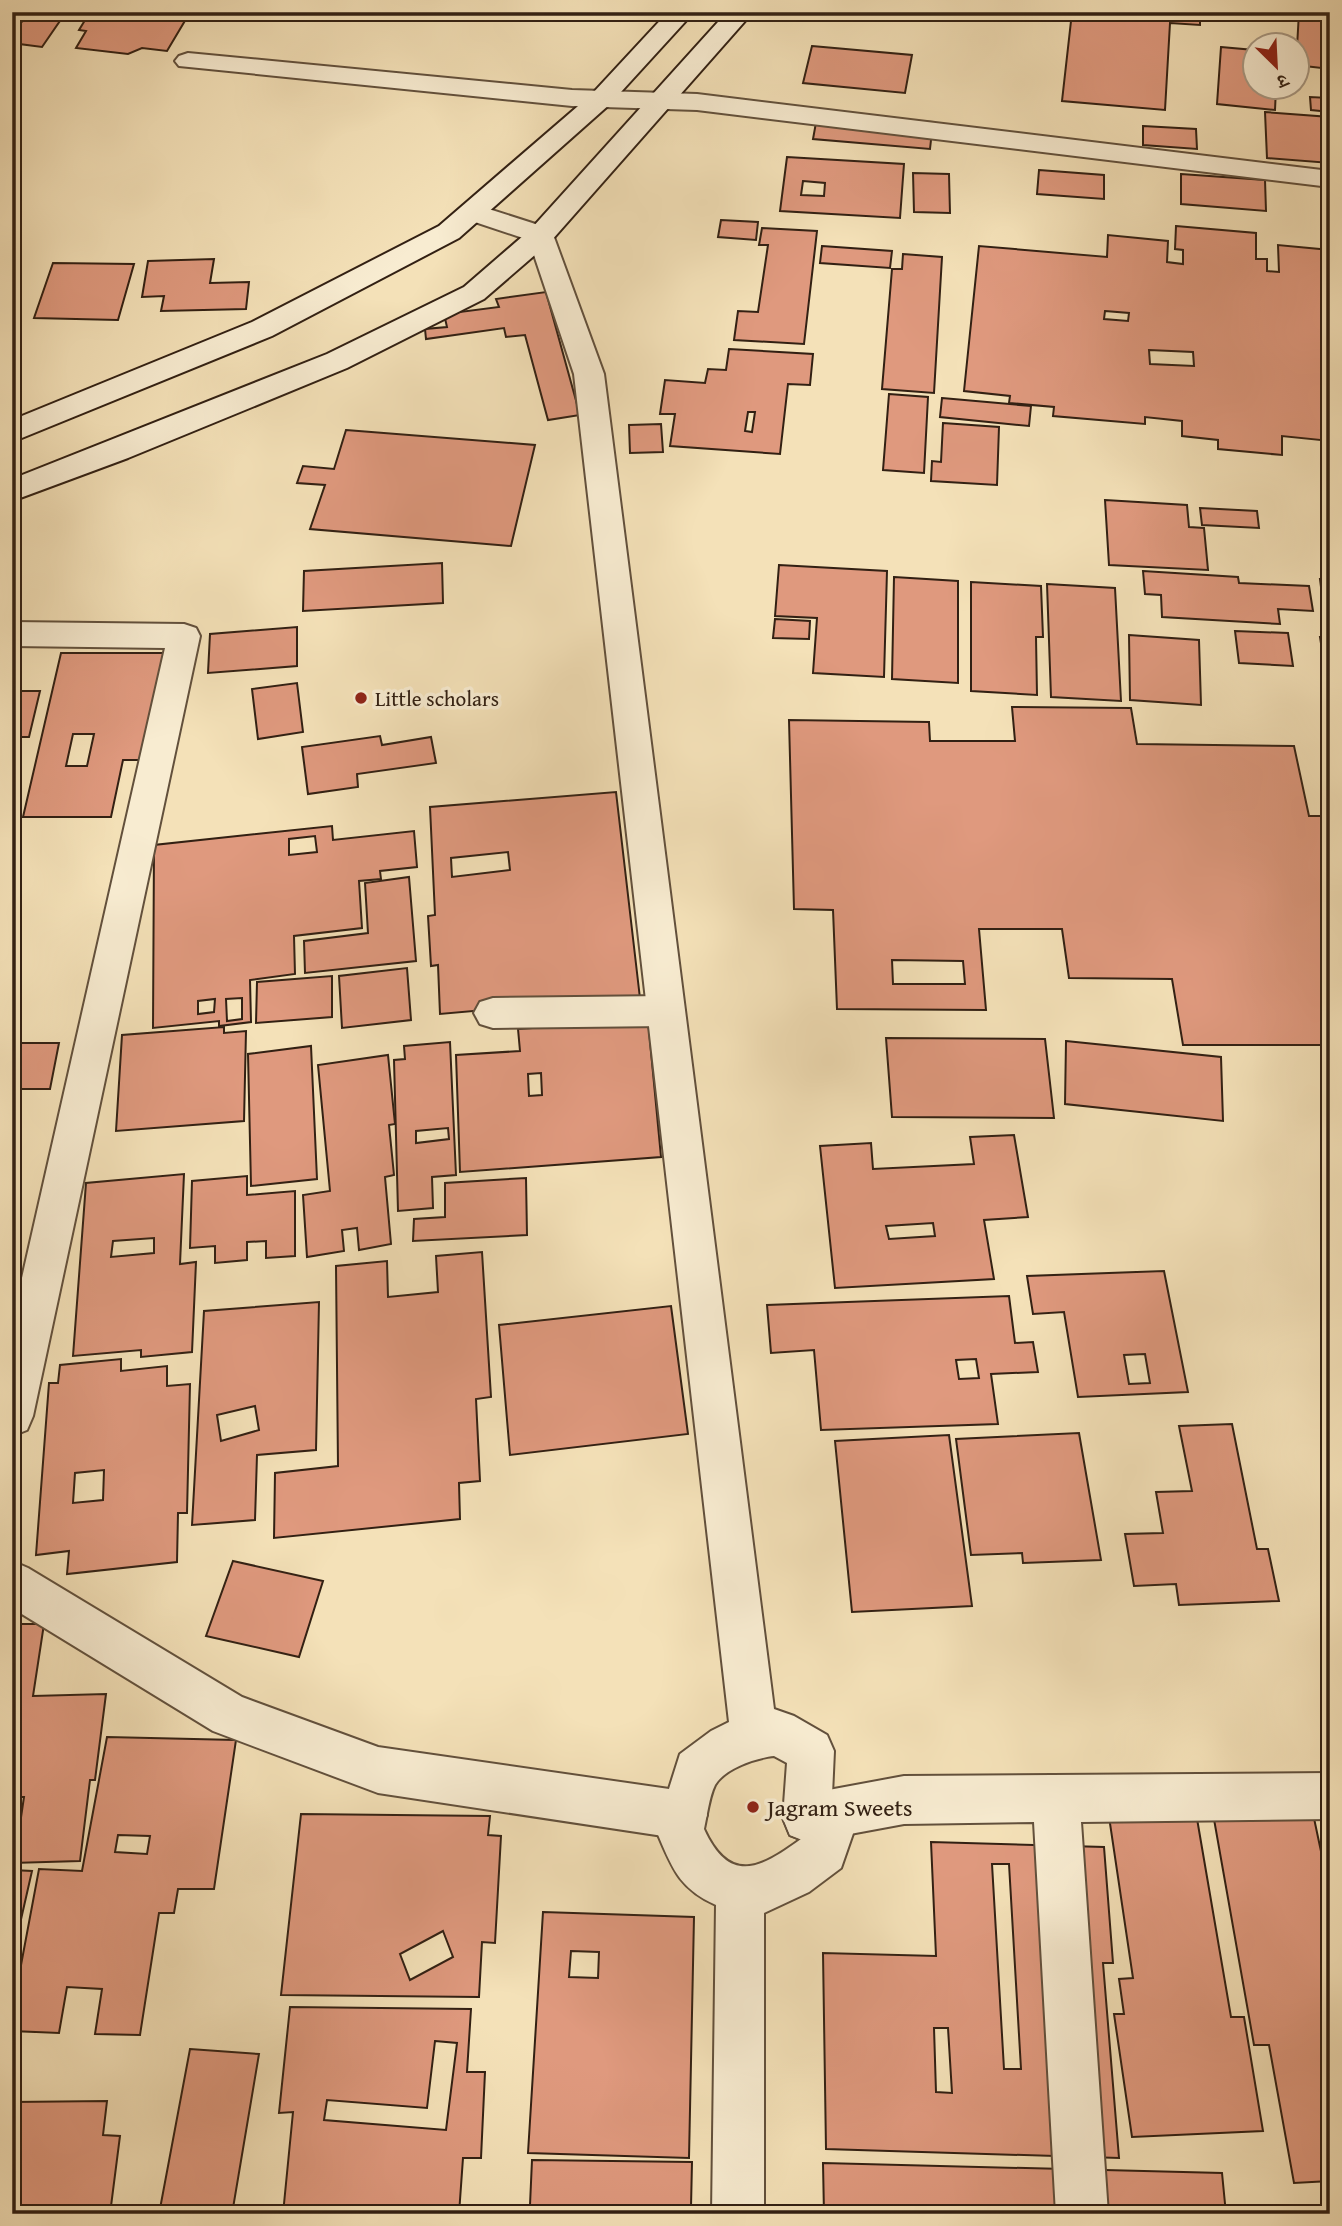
<svg xmlns="http://www.w3.org/2000/svg" width="1342" height="2226" font-family="'Gentium Book Plus','Noto Serif Devanagari',serif">
  <style>
    .building { fill: #df997e; stroke: #322013; stroke-width: 2; fill-rule: evenodd }
    .lines { fill: none; stroke-linecap: round; stroke-linejoin: round }
    .minor-casing { stroke: #62503c; stroke-width: 4 }
    .tertiary-casing { stroke: #62503c; stroke-width: 4 }
    .secondary-casing { stroke: #322013; stroke-width: 4 }
    .minor { fill: #f8ecd1; fill-rule: evenodd }
    .tertiary { fill: #f8ecd1; fill-rule: evenodd }
    .secondary { fill: #f8ecd1; fill-rule: evenodd }
    .poi-dot { fill: #8f2418; stroke: #f8ecd1; stroke-width: 2.5 }
    .labels { text-anchor: middle; dominant-baseline: central; stroke-width: 7; stroke-linejoin: round; paint-order: stroke }
    .poi-label { font-size: 21px; fill: #322013; stroke: #f8ecd1; text-anchor: start }
    .near-poi-label { font-size: 24px; fill: #322013; stroke: #f8ecd1; text-anchor: start }
  </style>
  <rect width="100%" height="100%" fill="#f4e1b8"/>
  <filter id="stains"><feTurbulence type="fractalNoise" baseFrequency=".00286" numOctaves="4"/><feColorMatrix values="0 0 0 0 .2 0 0 0 0 .09 0 0 0 0 .02 0 0 0 .5 -.17"/></filter>
  <radialGradient id="worn" r=".72"><stop offset=".6" stop-color="#630" stop-opacity="0"/><stop offset="1" stop-color="#630" stop-opacity=".3"/></radialGradient>
  <g class="building">
    <path d="M 29,12 L 64,15 L 42,47 L 12,43 L 12,22 L 21,23 Z"/>
    <path d="M 90,12 L 167,12 L 164,17 L 186,19 L 167,51 L 142,48 L 128,54 L 76,48 L 86,31 L 79,30 Z"/>
    <path d="M 1005,12 L 1200,12 L 1200,25 L 1170,23 L 1165,110 L 1062,101 L 1071,21 Z"/>
    <path d="M 1299,12 L 1330,12 L 1330,69 L 1296,65 Z"/>
    <path d="M 812,46 L 912,55 L 905,93 L 803,83 Z"/>
    <path d="M 1221,47 L 1254,50 L 1254,88 L 1276,88 L 1275,110 L 1217,104 Z"/>
    <path d="M 1327,72 L 1330,72 L 1330,112 L 1311,110 L 1310,97 L 1329,98 Z"/>
    <path d="M 1265,112 L 1330,117 L 1330,163 L 1267,158 Z"/>
    <path d="M 817,117 L 933,122 L 930,149 L 813,139 Z"/>
    <path d="M 1143,126 L 1196,129 L 1197,149 L 1143,145 Z"/>
    <path d="M 787,157 L 904,164 L 900,218 L 780,211 ZM 803,181 L 825,183 L 824,196 L 801,195 Z"/>
    <path d="M 1039,170 L 1104,175 L 1104,199 L 1037,194 Z"/>
    <path d="M 913,173 L 949,174 L 950,213 L 914,212 Z"/>
    <path d="M 1181,174 L 1265,180 L 1266,211 L 1181,204 Z"/>
    <path d="M 721,220 L 758,222 L 756,240 L 718,237 Z"/>
    <path d="M 1176,226 L 1256,233 L 1256,259 L 1267,259 L 1267,271 L 1279,272 L 1278,245 L 1330,250 L 1330,441 L 1282,436 L 1282,455 L 1218,449 L 1218,440 L 1182,436 L 1182,421 L 1145,417 L 1145,424 L 1053,416 L 1054,407 L 1009,403 L 1010,396 L 964,391 L 979,246 L 1107,257 L 1108,235 L 1168,241 L 1167,262 L 1183,264 L 1183,250 L 1175,249 ZM 1105,311 L 1129,313 L 1128,321 L 1104,319 ZM 1149,350 L 1193,352 L 1194,366 L 1150,364 Z"/>
    <path d="M 762,228 L 817,231 L 804,344 L 734,340 L 738,311 L 758,312 L 768,245 L 759,245 Z"/>
    <path d="M 822,246 L 892,251 L 890,268 L 820,263 Z"/>
    <path d="M 903,254 L 942,257 L 934,393 L 882,389 L 892,269 L 902,269 Z"/>
    <path d="M 214,259 L 210,283 L 249,282 L 246,309 L 161,311 L 164,296 L 142,297 L 148,261 Z"/>
    <path d="M 53,263 L 134,264 L 118,320 L 34,318 Z"/>
    <path d="M 546,292 L 580,415 L 548,420 L 525,335 L 506,337 L 504,328 L 426,339 L 425,329 L 447,327 L 444,314 L 499,307 L 496,299 Z"/>
    <path d="M 729,349 L 813,354 L 810,385 L 788,384 L 780,454 L 670,446 L 675,414 L 660,414 L 665,380 L 705,383 L 708,369 L 726,370 ZM 748,412 L 755,412 L 752,432 L 745,431 Z"/>
    <path d="M 889,394 L 928,397 L 924,473 L 883,470 Z"/>
    <path d="M 942,398 L 1031,406 L 1029,426 L 940,417 Z"/>
    <path d="M 943,423 L 999,427 L 997,485 L 931,481 L 932,461 L 941,462 Z"/>
    <path d="M 661,424 L 663,452 L 630,453 L 629,425 Z"/>
    <path d="M 346,430 L 535,445 L 511,546 L 310,529 L 325,485 L 297,483 L 303,466 L 334,469 Z"/>
    <path d="M 1105,500 L 1187,505 L 1189,527 L 1204,528 L 1208,570 L 1109,565 Z"/>
    <path d="M 1200,508 L 1257,511 L 1259,528 L 1202,525 Z"/>
    <path d="M 442,563 L 443,603 L 303,611 L 304,571 Z"/>
    <path d="M 779,565 L 887,571 L 884,677 L 813,673 L 817,618 L 775,616 Z"/>
    <path d="M 1143,571 L 1238,577 L 1239,583 L 1309,586 L 1313,611 L 1278,609 L 1280,624 L 1162,617 L 1161,595 L 1145,594 Z"/>
    <path d="M 894,577 L 958,581 L 958,683 L 892,679 Z"/>
    <path d="M 1320,579 L 1330,580 L 1330,611 L 1324,611 Z"/>
    <path d="M 971,582 L 1041,586 L 1043,637 L 1036,637 L 1037,695 L 971,691 Z"/>
    <path d="M 1047,584 L 1115,588 L 1121,701 L 1051,697 Z"/>
    <path d="M 775,619 L 810,621 L 809,639 L 773,638 Z"/>
    <path d="M 297,627 L 297,666 L 208,673 L 210,634 Z"/>
    <path d="M 1235,631 L 1288,633 L 1293,666 L 1239,663 Z"/>
    <path d="M 1129,635 L 1199,640 L 1201,705 L 1130,700 Z"/>
    <path d="M 1320,637 L 1330,637 L 1330,689 L 1328,689 Z"/>
    <path d="M 61,653 L 165,653 L 144,760 L 123,760 L 111,817 L 23,817 ZM 73,734 L 94,734 L 87,766 L 66,766 Z"/>
    <path d="M 297,683 L 303,732 L 258,739 L 252,689 Z"/>
    <path d="M 12,691 L 40,691 L 29,737 L 17,737 L 12,756 Z"/>
    <path d="M 1012,707 L 1131,708 L 1137,744 L 1294,746 L 1309,816 L 1330,816 L 1330,1045 L 1183,1045 L 1172,979 L 1069,978 L 1062,929 L 979,929 L 986,1010 L 837,1009 L 833,910 L 794,909 L 789,720 L 929,722 L 930,741 L 1015,741 ZM 892,960 L 963,961 L 965,984 L 893,984 Z"/>
    <path d="M 380,736 L 382,745 L 431,737 L 436,763 L 357,774 L 358,787 L 308,794 L 302,747 Z"/>
    <path d="M 616,792 L 641,1007 L 586,1001 L 440,1014 L 438,965 L 431,966 L 428,916 L 435,915 L 430,807 ZM 508,852 L 510,870 L 452,877 L 451,858 Z"/>
    <path d="M 332,826 L 333,840 L 414,831 L 417,867 L 380,871 L 381,879 L 359,881 L 362,928 L 294,936 L 295,974 L 250,980 L 251,1022 L 219,1026 L 219,1021 L 153,1028 L 154,845 ZM 315,836 L 317,852 L 289,855 L 289,839 ZM 242,998 L 242,1019 L 227,1021 L 226,999 ZM 215,999 L 214,1012 L 198,1014 L 198,1001 Z"/>
    <path d="M 409,877 L 416,961 L 305,973 L 304,941 L 368,933 L 365,883 Z"/>
    <path d="M 407,968 L 411,1020 L 342,1028 L 339,976 Z"/>
    <path d="M 332,976 L 332,1017 L 256,1023 L 257,982 Z"/>
    <path d="M 648,1020 L 661,1157 L 460,1172 L 456,1055 L 520,1051 L 518,1029 ZM 541,1073 L 542,1095 L 529,1096 L 528,1074 Z"/>
    <path d="M 224,1027 L 224,1033 L 246,1031 L 244,1121 L 116,1131 L 122,1035 Z"/>
    <path d="M 886,1038 L 1045,1039 L 1054,1118 L 892,1117 Z"/>
    <path d="M 1066,1041 L 1221,1057 L 1223,1121 L 1065,1104 Z"/>
    <path d="M 450,1042 L 456,1175 L 432,1177 L 433,1208 L 398,1211 L 394,1060 L 405,1059 L 404,1046 ZM 448,1128 L 449,1139 L 416,1143 L 416,1131 Z"/>
    <path d="M 16,1043 L 59,1043 L 50,1089 L 12,1089 L 12,1062 Z"/>
    <path d="M 311,1046 L 317,1179 L 251,1186 L 248,1054 Z"/>
    <path d="M 388,1055 L 395,1124 L 389,1125 L 394,1175 L 385,1177 L 391,1244 L 359,1250 L 357,1228 L 342,1230 L 344,1251 L 307,1257 L 303,1195 L 330,1191 L 318,1065 Z"/>
    <path d="M 1014,1135 L 1028,1217 L 984,1220 L 994,1279 L 835,1288 L 820,1146 L 871,1143 L 873,1169 L 974,1164 L 970,1137 ZM 933,1223 L 935,1236 L 889,1239 L 886,1226 Z"/>
    <path d="M 184,1174 L 180,1264 L 196,1262 L 192,1352 L 141,1357 L 141,1350 L 73,1356 L 86,1183 ZM 154,1238 L 154,1253 L 111,1257 L 113,1241 Z"/>
    <path d="M 247,1176 L 247,1195 L 295,1191 L 295,1256 L 266,1258 L 266,1241 L 247,1242 L 247,1260 L 215,1263 L 215,1246 L 190,1248 L 192,1181 Z"/>
    <path d="M 526,1178 L 527,1235 L 413,1241 L 414,1219 L 445,1217 L 445,1183 Z"/>
    <path d="M 482,1252 L 491,1397 L 476,1399 L 480,1481 L 459,1483 L 460,1519 L 274,1538 L 275,1473 L 338,1466 L 336,1266 L 387,1261 L 388,1297 L 438,1292 L 436,1256 Z"/>
    <path d="M 1164,1271 L 1188,1392 L 1078,1397 L 1064,1312 L 1033,1314 L 1027,1276 ZM 1145,1354 L 1150,1383 L 1129,1384 L 1124,1355 Z"/>
    <path d="M 1009,1296 L 1015,1343 L 1033,1342 L 1038,1372 L 991,1374 L 998,1424 L 821,1430 L 814,1350 L 771,1353 L 767,1305 ZM 976,1359 L 979,1378 L 959,1379 L 956,1360 Z"/>
    <path d="M 319,1302 L 316,1450 L 257,1455 L 255,1520 L 192,1525 L 204,1311 ZM 255,1406 L 259,1430 L 221,1441 L 217,1415 Z"/>
    <path d="M 671,1306 L 688,1434 L 510,1455 L 499,1325 Z"/>
    <path d="M 121,1359 L 121,1371 L 167,1366 L 167,1386 L 190,1384 L 187,1513 L 178,1513 L 177,1562 L 67,1574 L 69,1551 L 36,1555 L 49,1383 L 58,1383 L 60,1365 ZM 104,1470 L 103,1500 L 73,1503 L 75,1473 Z"/>
    <path d="M 1232,1424 L 1257,1549 L 1268,1549 L 1279,1601 L 1179,1605 L 1176,1584 L 1134,1586 L 1125,1534 L 1163,1533 L 1156,1492 L 1192,1491 L 1179,1426 Z"/>
    <path d="M 1079,1433 L 1101,1560 L 1023,1563 L 1022,1553 L 971,1555 L 956,1439 Z"/>
    <path d="M 949,1435 L 972,1606 L 852,1612 L 835,1441 Z"/>
    <path d="M 233,1561 L 323,1581 L 299,1657 L 206,1636 Z"/>
    <path d="M 12,1624 L 44,1624 L 33,1696 L 106,1694 L 95,1780 L 90,1780 L 80,1861 L 12,1863 L 12,1831 L 19,1831 L 24,1797 L 12,1797 Z"/>
    <path d="M 107,1737 L 236,1740 L 214,1889 L 178,1889 L 174,1913 L 159,1913 L 140,2035 L 95,2034 L 102,1989 L 67,1987 L 59,2033 L 12,2031 L 12,2013 L 39,1869 L 82,1871 ZM 118,1835 L 150,1836 L 147,1854 L 115,1852 Z"/>
    <path d="M 1311,1804 L 1330,1894 L 1330,2181 L 1294,2183 L 1269,2045 L 1254,2045 L 1212,1808 Z"/>
    <path d="M 1195,1807 L 1231,2017 L 1244,2017 L 1263,2131 L 1132,2137 L 1114,2014 L 1124,2014 L 1119,1979 L 1133,1978 L 1108,1810 Z"/>
    <path d="M 301,1814 L 490,1816 L 488,1835 L 501,1836 L 495,1943 L 482,1942 L 479,1997 L 281,1995 ZM 443,1931 L 453,1957 L 410,1980 L 400,1954 Z"/>
    <path d="M 931,1842 L 1104,1847 L 1113,1963 L 1103,1963 L 1119,2158 L 826,2149 L 823,1953 L 936,1956 ZM 992,1864 L 1009,1864 L 1021,2069 L 1004,2069 ZM 934,2028 L 948,2028 L 952,2093 L 936,2092 Z"/>
    <path d="M 12,1870 L 32,1871 L 12,1959 Z"/>
    <path d="M 543,1912 L 694,1917 L 689,2158 L 528,2153 ZM 571,1951 L 599,1952 L 598,1978 L 569,1977 Z"/>
    <path d="M 290,2007 L 471,2009 L 467,2072 L 485,2072 L 481,2158 L 463,2158 L 459,2214 L 283,2214 L 293,2112 L 279,2113 ZM 435,2041 L 457,2043 L 446,2130 L 324,2120 L 327,2100 L 427,2108 Z"/>
    <path d="M 190,2049 L 259,2054 L 233,2208 L 244,2209 L 243,2214 L 159,2214 Z"/>
    <path d="M 107,2101 L 103,2135 L 120,2136 L 110,2214 L 12,2214 L 12,2102 Z"/>
    <path d="M 532,2160 L 692,2162 L 691,2207 L 530,2205 Z"/>
    <path d="M 823,2163 L 1222,2173 L 1226,2214 L 824,2214 Z"/>
  </g>
  <g class="lines">
    <defs>
      <g id="minor">
        <path d="M 188,53 L 572,90 L 697,94 L 1330,171 L 1330,187 L 697,110 L 572,106 L 179,66 L 175,61 L 179,56 Z"/>
        <path d="M 12,622 L 184,624 L 196,628 L 200,636 L 33,1416 L 27,1430 L 12,1436 L 12,1322 L 165,648 L 12,646 Z"/>
        <path d="M 666,996 L 679,1000 L 685,1011 L 679,1022 L 666,1026 L 493,1028 L 480,1024 L 474,1013 L 480,1002 L 493,998 Z"/>
        <path d="M 12,1561 L 28,1568 L 242,1697 L 378,1747 L 683,1791 L 700,1798 L 707,1815 L 700,1832 L 683,1839 L 378,1793 L 213,1731 L 12,1608 Z"/>
        <path d="M 1330,1773 L 1330,1819 L 1081,1822 L 1108,2214 L 1056,2214 L 1034,1822 L 904,1824 L 807,1842 L 790,1835 L 783,1818 L 790,1801 L 807,1794 L 904,1776 Z"/>
      </g>
      <path id="tertiary" d="M 473,204 L 551,229 L 604,374 L 774,1709 L 794,1716 L 827,1735 L 834,1751 L 832,1795 L 851,1802 L 858,1819 L 841,1868 L 809,1892 L 764,1913 L 764,2214 L 712,2214 L 716,1905 C 678,1888 672,1867 656,1830 L 680,1754 L 711,1731 L 729,1722 L 574,374 L 529,240 L 463,218 L 459,212 L 463,206 ZM 774,1756 L 787,1763 L 783,1818 L 790,1835 L 801,1839 C 761,1868 730,1886 704,1829 C 707,1816 709,1797 715,1785 C 725,1768 756,1758 774,1756 Z"/>
      <g id="secondary">
        <path d="M 668,12 L 694,12 L 610,104 L 459,238 L 272,336 L 12,442 L 12,420 L 252,322 L 439,226 L 592,94 Z"/>
        <path d="M 727,12 L 753,12 L 551,241 L 484,299 L 347,368 L 128,458 L 12,501 L 12,479 L 327,354 L 464,287 L 531,229 Z"/>
      </g>
    </defs>
    <use href="#minor" class="minor-casing"/>
    <use href="#tertiary" class="tertiary-casing"/>
    <use href="#secondary" class="secondary-casing"/>
    <use href="#minor" class="minor"/>
    <use href="#tertiary" class="tertiary"/>
    <use href="#secondary" class="secondary"/>
  </g>
  <g class="poi-dot">
    <circle cx="361" cy="698" r="7"/>
    <circle cx="753" cy="1807" r="7"/>
  </g>
  <g class="labels">
    <g class="poi-label">
      <text x="375" y="698">Little scholars</text>
    </g>
    <g class="near-poi-label">
      <text x="767" y="1807">Jagram Sweets</text>
    </g>
  </g>
  <rect width="1342" height="2226" fill="none" stroke="#f4e1b8" stroke-width="42"/>
  <rect x="14" y="14" width="1314" height="2198" fill="none" stroke="#322013" stroke-width="3.5"/>
  <rect x="21" y="21" width="1300" height="2184" fill="none" stroke="#322013" stroke-width="2"/>
  <g transform="translate(1276 66) rotate(156)"><circle r="33" fill="#f8ecd1" stroke="#a99a85" stroke-width="2"/>
  <path d="M0-5L12 26L0 18L-12 26Z" fill="#8f2418"/>
  <text y="-10" font-size="19" font-weight="bold" text-anchor="middle" fill="#322013">उ</text>
  </g>
  <rect width="100%" height="100%" filter="url(#stains)"/>
  <rect width="100%" height="100%" fill="url(#worn)"/>
</svg>
